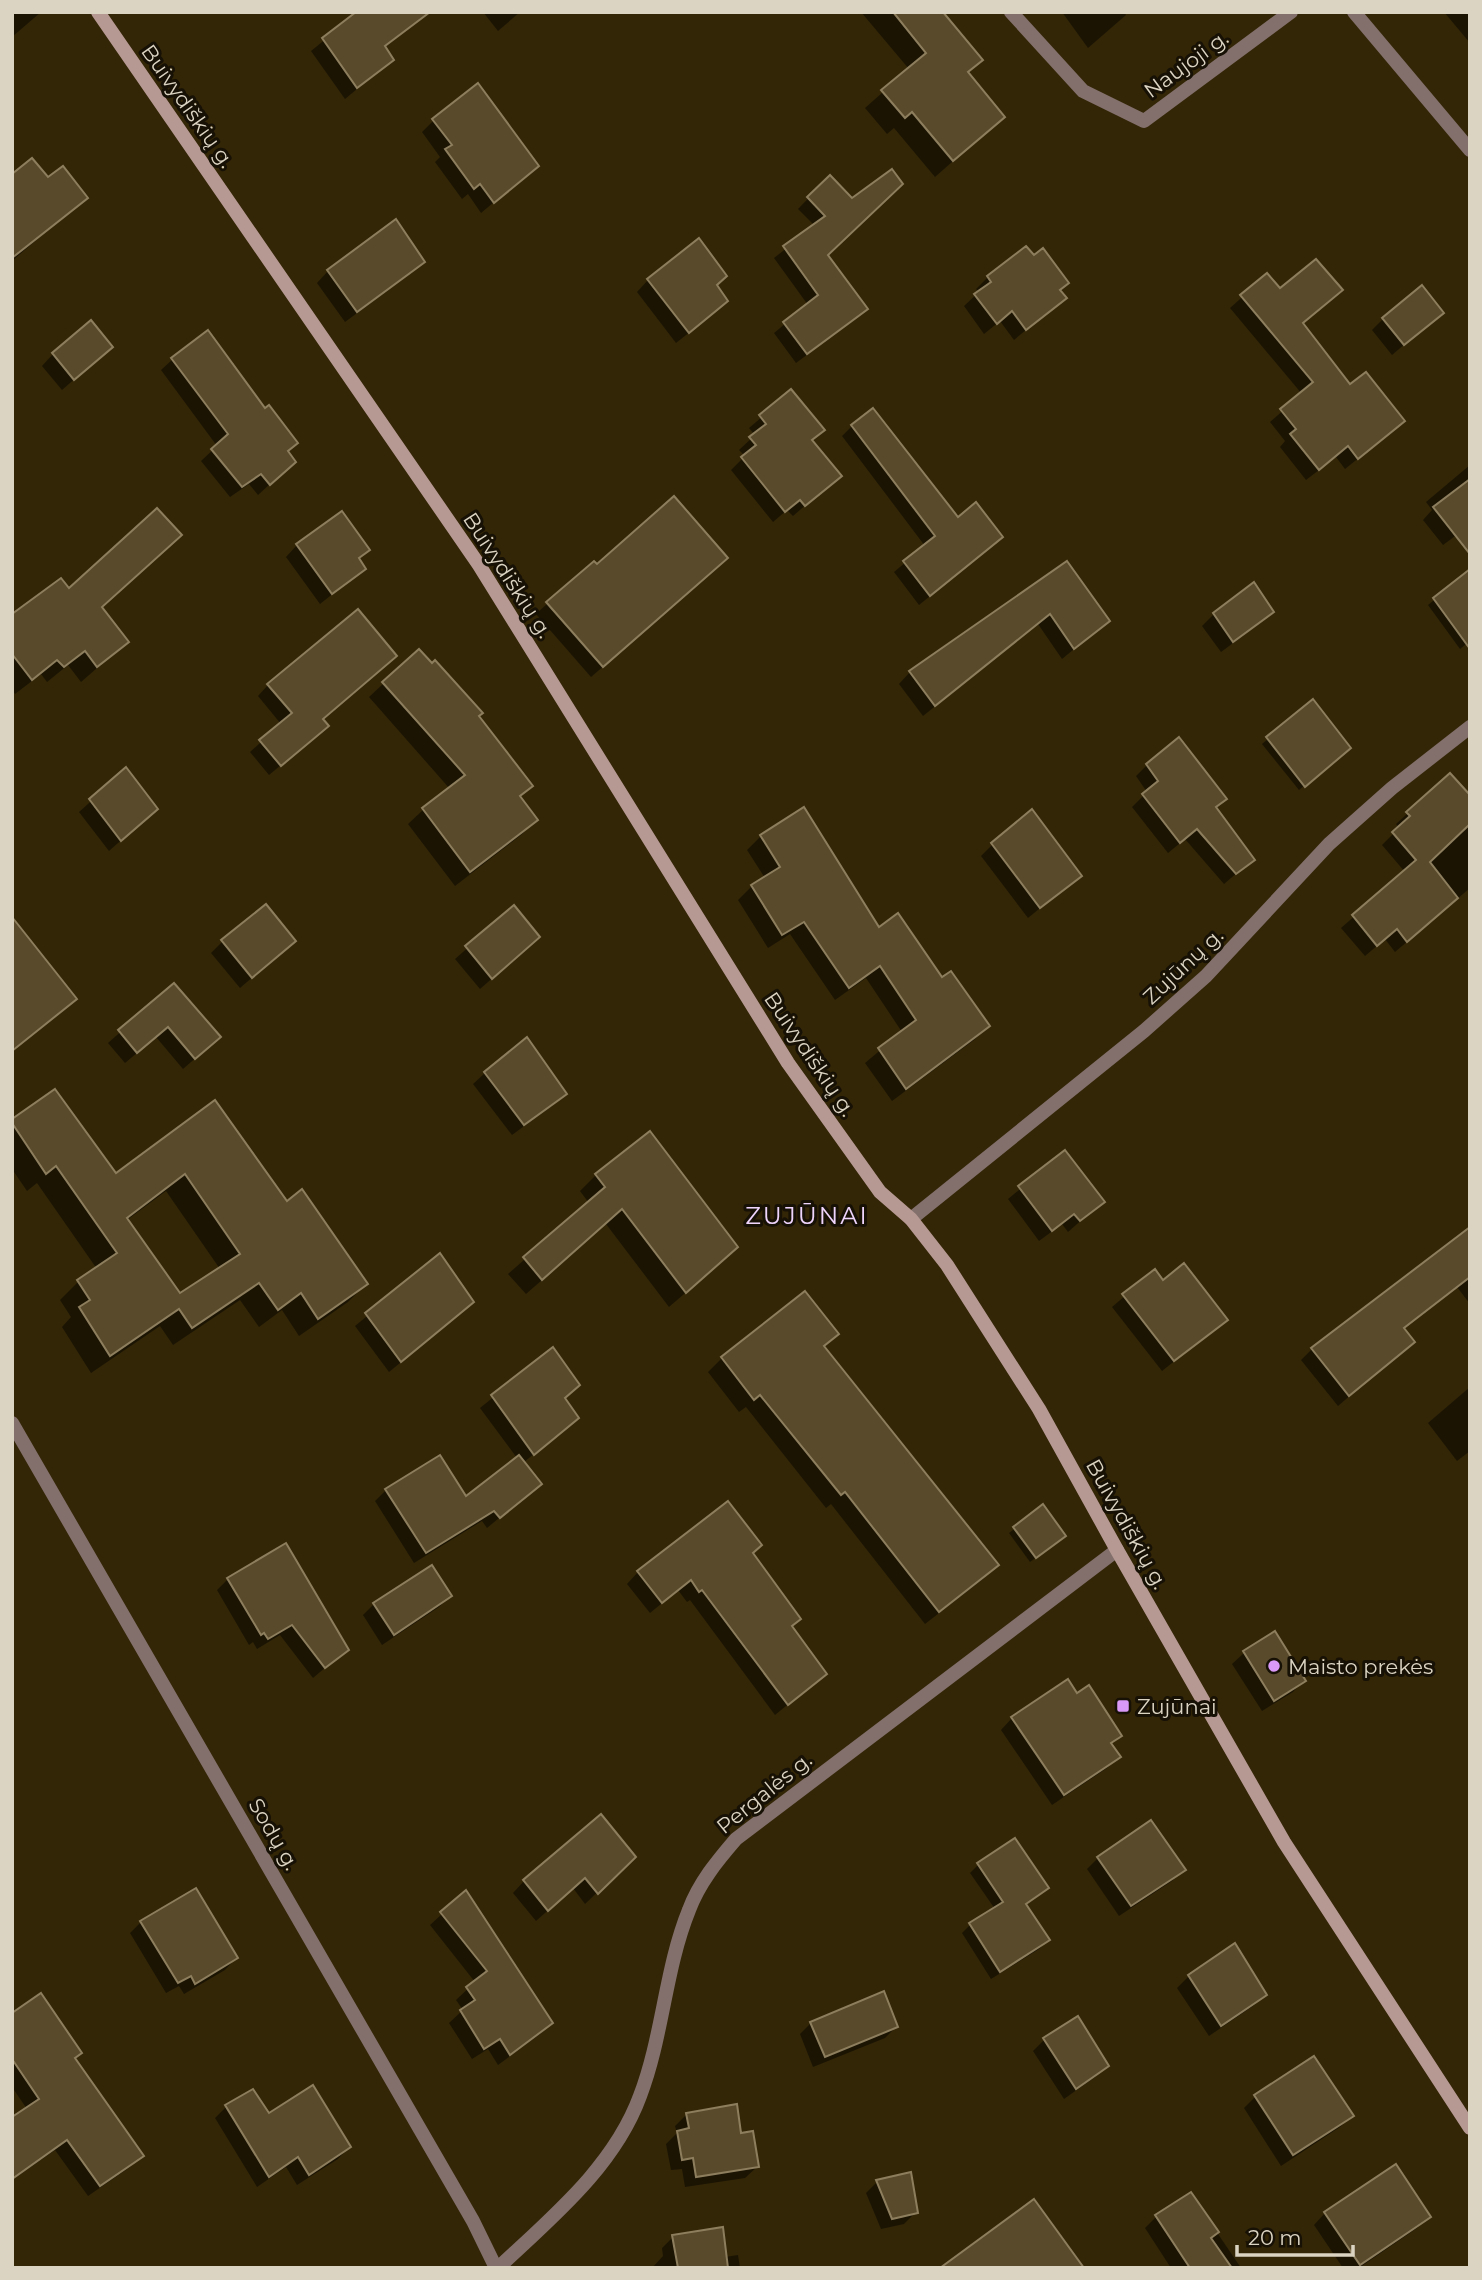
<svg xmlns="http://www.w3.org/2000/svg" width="1482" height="2280" font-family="Montserrat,sans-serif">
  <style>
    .shadow { fill: #0007; fill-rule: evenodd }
    .building { fill: #584a2b; stroke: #8d7e5e; stroke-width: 2; fill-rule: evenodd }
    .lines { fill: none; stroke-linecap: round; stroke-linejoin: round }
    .minor { stroke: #83706c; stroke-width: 14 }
    .tertiary { stroke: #83706c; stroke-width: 14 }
    .secondary { stroke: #b79993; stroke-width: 14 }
    .poi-dot { fill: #d99af7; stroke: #161005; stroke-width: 2.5 }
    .labels { text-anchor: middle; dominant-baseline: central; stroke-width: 6; stroke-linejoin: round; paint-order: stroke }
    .street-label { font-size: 21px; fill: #dcd4c3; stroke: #161005 }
    .poi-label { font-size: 21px; fill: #dcd4c3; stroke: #161005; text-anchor: start }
    .quarter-label { font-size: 24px; letter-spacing: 2px; fill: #efd4fc; stroke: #161005 }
  </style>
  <rect width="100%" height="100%" fill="#332607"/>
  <g class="shadow">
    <path d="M 12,12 L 41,12 L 12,37 Z"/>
    <path d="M 359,12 L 414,22 L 384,48 L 392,60 L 345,99 L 311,51 Z"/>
    <path d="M 483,12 L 520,12 L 498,31 Z"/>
    <path d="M 861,12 L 941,12 L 981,60 L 967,74 L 1003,117 L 935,177 L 894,128 L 887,134 L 865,108 L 909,69 Z"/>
    <path d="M 1062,12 L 1124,12 L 1126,15 L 1088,48 Z"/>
    <path d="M 1444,12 L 1470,12 L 1470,43 Z"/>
    <path d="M 434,120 L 537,166 L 481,213 L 468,194 L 462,199 L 435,162 L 440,157 L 422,132 Z"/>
    <path d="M 12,176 L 47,180 L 85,198 L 12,261 Z"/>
    <path d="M 829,177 L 826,255 L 866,309 L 855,319 L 796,363 L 774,333 L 808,305 L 774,258 L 815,226 L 798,209 Z"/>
    <path d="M 1026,248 L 1064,298 L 1014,340 L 1000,321 L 984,334 L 964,306 L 979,292 L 976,289 L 988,277 Z"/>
    <path d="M 423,262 L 411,273 L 345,322 L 317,283 L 328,271 Z"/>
    <path d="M 1267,275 L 1350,387 L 1391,432 L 1345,469 L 1336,457 L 1306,480 L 1280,447 L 1285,441 L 1270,422 L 1302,394 L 1230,308 Z"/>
    <path d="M 648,280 L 715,285 L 715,312 L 676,343 L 637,292 Z"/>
    <path d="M 1441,313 L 1392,355 L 1372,330 L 1383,319 Z"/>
    <path d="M 111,347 L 62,390 L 42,366 L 53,354 Z"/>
    <path d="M 173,359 L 286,452 L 282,473 L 258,495 L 249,484 L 230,497 L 201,461 L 217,446 L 161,370 Z"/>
    <path d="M 791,392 L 822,430 L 811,441 L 839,476 L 793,516 L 787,510 L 773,522 L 731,470 L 745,456 L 739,450 L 755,435 L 749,428 Z"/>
    <path d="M 852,426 L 991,547 L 919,605 L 894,572 L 925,546 L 842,436 Z"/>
    <path d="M 1470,465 L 1470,525 L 1443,545 L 1423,520 L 1432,510 L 1426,502 Z"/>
    <path d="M 297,545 L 368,550 L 358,560 L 364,569 L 320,604 L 286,557 Z"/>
    <path d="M 1067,563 L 1108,621 L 1062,659 L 1038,624 L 923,716 L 899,684 L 910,672 Z"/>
    <path d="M 596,566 L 715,570 L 591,677 L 536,614 L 548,603 Z"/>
    <path d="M 1470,571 L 1470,641 L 1460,649 L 1428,605 Z"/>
    <path d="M 68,590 L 101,607 L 127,642 L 81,682 L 68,665 L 47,682 L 41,674 L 15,694 L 12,690 L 12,618 Z"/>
    <path d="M 1272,611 L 1260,623 L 1221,652 L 1202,626 L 1214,614 Z"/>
    <path d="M 384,683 L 477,716 L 531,786 L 519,798 L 536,820 L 521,835 L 455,886 L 408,824 L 423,810 L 450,789 L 369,697 Z"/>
    <path d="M 268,685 L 321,719 L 316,736 L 269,775 L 250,752 L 281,724 L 258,696 Z"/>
    <path d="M 1312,702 L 1343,753 L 1299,790 L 1262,744 Z"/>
    <path d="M 1147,765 L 1225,799 L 1215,808 L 1252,860 L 1224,884 L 1185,839 L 1168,853 L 1132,807 L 1147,792 L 1136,776 Z"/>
    <path d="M 126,770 L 144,820 L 109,851 L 79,812 Z"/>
    <path d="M 1450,775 L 1470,798 L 1470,888 L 1395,952 L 1385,939 L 1365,956 L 1341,928 L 1405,872 L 1382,845 L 1399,828 L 1396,824 Z"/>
    <path d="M 803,810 L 878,929 L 941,980 L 988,1026 L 974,1040 L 892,1101 L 865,1063 L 902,1032 L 866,978 L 835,1000 L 790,934 L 768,948 L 738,900 L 752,886 L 765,878 L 747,850 L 761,836 Z"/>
    <path d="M 993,844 L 1079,876 L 1028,918 L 981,856 Z"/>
    <path d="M 514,907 L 527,948 L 480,989 L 455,959 Z"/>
    <path d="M 223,941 L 282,952 L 240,988 L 211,953 Z"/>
    <path d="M 174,985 L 207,1048 L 183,1069 L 156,1037 L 125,1063 L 108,1043 Z"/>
    <path d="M 485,1073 L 565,1093 L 553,1105 L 512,1135 L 473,1084 Z"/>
    <path d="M 215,1103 L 286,1204 L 366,1284 L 348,1302 L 299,1336 L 282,1310 L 259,1327 L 240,1300 L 173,1345 L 160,1326 L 91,1373 L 62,1327 L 71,1317 L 60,1300 L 78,1282 L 97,1269 L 37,1183 L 27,1191 L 12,1169 L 12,1121 L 115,1175 ZM 166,1191 L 220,1269 L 180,1296 L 127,1220 Z"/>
    <path d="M 1065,1152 L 1102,1202 L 1068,1232 L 1062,1224 L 1039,1241 L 1008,1199 Z"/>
    <path d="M 596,1175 L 720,1263 L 669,1307 L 606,1224 L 526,1294 L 508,1274 L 589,1203 L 580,1191 Z"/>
    <path d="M 1470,1242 L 1470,1304 L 1457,1287 L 1403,1329 L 1401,1352 L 1338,1406 L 1301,1360 L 1312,1349 Z"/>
    <path d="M 440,1256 L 461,1313 L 389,1372 L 355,1326 Z"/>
    <path d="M 1154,1271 L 1162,1282 L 1226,1320 L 1162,1371 L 1112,1307 Z"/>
    <path d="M 836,1334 L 823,1347 L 996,1565 L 983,1579 L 925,1624 L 831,1504 L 826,1508 L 746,1407 L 739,1412 L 708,1372 L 722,1358 Z"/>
    <path d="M 553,1349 L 563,1398 L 577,1418 L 523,1463 L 540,1484 L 487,1528 L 482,1521 L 414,1563 L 375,1501 L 386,1490 L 466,1498 L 517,1458 L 480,1408 Z"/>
    <path d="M 1470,1387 L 1470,1451 L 1457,1461 L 1428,1423 Z"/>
    <path d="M 1042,1507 L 1058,1541 L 1030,1562 L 1009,1533 Z"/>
    <path d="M 751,1554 L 790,1627 L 825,1674 L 775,1715 L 690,1600 L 687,1602 L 678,1590 L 650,1613 L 627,1584 L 638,1572 Z"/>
    <path d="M 228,1579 L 347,1649 L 313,1678 L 280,1635 L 257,1649 L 253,1642 L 249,1645 L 217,1590 Z"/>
    <path d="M 450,1596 L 439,1607 L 382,1645 L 363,1615 L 374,1604 Z"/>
    <path d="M 1274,1634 L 1304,1680 L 1293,1692 L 1262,1711 L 1232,1664 L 1244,1653 Z"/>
    <path d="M 1077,1695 L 1120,1736 L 1110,1745 L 1118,1757 L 1107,1768 L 1052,1805 L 1001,1730 L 1012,1718 Z"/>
    <path d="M 634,1857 L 585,1904 L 573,1888 L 536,1921 L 513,1893 L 524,1881 Z"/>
    <path d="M 1098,1858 L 1183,1869 L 1172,1881 L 1119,1916 L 1087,1869 Z"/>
    <path d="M 978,1865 L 1047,1887 L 1025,1906 L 1048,1940 L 1039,1949 L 991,1979 L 962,1933 L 970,1925 L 995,1909 L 970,1873 Z"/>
    <path d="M 465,1893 L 551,2023 L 540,2034 L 498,2065 L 488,2049 L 472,2059 L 449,2023 L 463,2010 L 456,2000 L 475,1982 L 430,1925 Z"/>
    <path d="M 141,1922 L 236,1958 L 225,1970 L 184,1994 L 179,1986 L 166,1993 L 130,1933 Z"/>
    <path d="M 1234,1946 L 1265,1995 L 1253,2006 L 1209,2036 L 1177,1988 L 1189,1976 Z"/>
    <path d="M 12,2015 L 73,2059 L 141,2155 L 130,2167 L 88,2196 L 55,2150 L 12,2180 L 12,2119 L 27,2109 L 12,2087 Z"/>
    <path d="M 811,2023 L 896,2027 L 885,2038 L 813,2067 L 800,2034 Z"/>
    <path d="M 1044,2040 L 1107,2066 L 1095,2077 L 1064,2099 L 1033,2051 Z"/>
    <path d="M 1255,2097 L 1352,2116 L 1340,2127 L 1281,2166 L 1244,2108 Z"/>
    <path d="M 226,2107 L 268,2115 L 349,2147 L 338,2159 L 297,2185 L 286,2167 L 257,2187 L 215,2118 Z"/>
    <path d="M 687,2114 L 739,2135 L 757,2167 L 745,2178 L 685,2187 L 682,2169 L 671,2170 L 666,2144 L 677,2133 L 675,2126 Z"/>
    <path d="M 877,2182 L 916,2212 L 904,2224 L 881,2229 L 866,2193 Z"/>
    <path d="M 1191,2194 L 1241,2268 L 1171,2268 L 1145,2228 L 1156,2217 Z"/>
    <path d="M 1325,2213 L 1429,2217 L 1417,2228 L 1359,2268 L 1343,2268 L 1314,2225 Z"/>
    <path d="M 673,2237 L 725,2257 L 738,2255 L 740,2268 L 652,2268 L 663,2256 L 662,2248 Z"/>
  </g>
  <g class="building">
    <path d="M 356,12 L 430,12 L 385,46 L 394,60 L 357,88 L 322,38 Z"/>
    <path d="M 893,12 L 943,12 L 983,60 L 968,72 L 1005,117 L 953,161 L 912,112 L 905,118 L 881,90 L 926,53 Z"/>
    <path d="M 478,83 L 539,166 L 494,203 L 480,184 L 474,189 L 445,149 L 452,145 L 432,119 Z"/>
    <path d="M 32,158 L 48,177 L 63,166 L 88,198 L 12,258 L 12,174 Z"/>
    <path d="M 892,169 L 903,184 L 828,255 L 868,309 L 807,354 L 783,322 L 818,295 L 783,246 L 825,216 L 807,197 L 830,175 L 852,198 Z"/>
    <path d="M 396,219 L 425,262 L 357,312 L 327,270 Z"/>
    <path d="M 699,238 L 727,276 L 717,285 L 728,301 L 689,333 L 647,279 Z"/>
    <path d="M 1026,246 L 1034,255 L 1043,248 L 1069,283 L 1060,290 L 1067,298 L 1026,330 L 1012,311 L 997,324 L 974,294 L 991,282 L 987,276 Z"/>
    <path d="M 1316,259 L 1343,290 L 1303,323 L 1350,384 L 1366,372 L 1405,421 L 1358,459 L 1348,446 L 1319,470 L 1290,434 L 1296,429 L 1280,409 L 1313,382 L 1240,295 L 1267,273 L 1280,288 Z"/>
    <path d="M 1422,285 L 1444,313 L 1404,345 L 1382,318 Z"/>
    <path d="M 91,320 L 113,347 L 74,380 L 52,353 Z"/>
    <path d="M 208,330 L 265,408 L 269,405 L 298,443 L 288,451 L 296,462 L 270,485 L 261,474 L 242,487 L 211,449 L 228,434 L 171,358 Z"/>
    <path d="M 791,389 L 825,430 L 812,440 L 842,476 L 805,506 L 800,500 L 785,512 L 741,457 L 756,445 L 749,437 L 766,424 L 759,415 Z"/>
    <path d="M 873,408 L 958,517 L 976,502 L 1003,537 L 930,596 L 903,561 L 935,536 L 851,425 Z"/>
    <path d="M 1470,479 L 1470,554 L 1433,507 Z"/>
    <path d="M 674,496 L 728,558 L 603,667 L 546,602 L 594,561 L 597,564 Z"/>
    <path d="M 157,508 L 182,535 L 102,607 L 129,642 L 97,667 L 85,651 L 64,667 L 57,660 L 32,680 L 12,654 L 12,614 L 61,578 L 69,588 Z"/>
    <path d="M 342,511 L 370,550 L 359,558 L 366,569 L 332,594 L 296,544 Z"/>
    <path d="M 1067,561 L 1110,621 L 1074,649 L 1050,614 L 935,706 L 909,671 Z"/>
    <path d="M 1470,569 L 1470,649 L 1433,598 Z"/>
    <path d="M 1254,582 L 1274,612 L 1233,642 L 1213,613 Z"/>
    <path d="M 358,609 L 397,656 L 323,719 L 329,726 L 281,766 L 259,740 L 292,713 L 267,684 Z"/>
    <path d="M 419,649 L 432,663 L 435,660 L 483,713 L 479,716 L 533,786 L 520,796 L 538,820 L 470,872 L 422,808 L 465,775 L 382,682 Z"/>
    <path d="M 1313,699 L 1351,748 L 1305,787 L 1266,737 Z"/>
    <path d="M 1179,737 L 1227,799 L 1216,807 L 1255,860 L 1236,874 L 1197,829 L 1180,843 L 1142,794 L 1158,781 L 1146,764 Z"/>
    <path d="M 126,767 L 158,809 L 121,841 L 89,799 Z"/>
    <path d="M 1450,773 L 1470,795 L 1470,824 L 1430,862 L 1458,898 L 1407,942 L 1397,929 L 1377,946 L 1352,915 L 1416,860 L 1392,832 L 1410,816 L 1406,812 Z"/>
    <path d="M 804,807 L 879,927 L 898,913 L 942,977 L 951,971 L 990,1026 L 906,1089 L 878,1048 L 916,1020 L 880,966 L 849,988 L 804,922 L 782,935 L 751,885 L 780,867 L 760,835 Z"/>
    <path d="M 1032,809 L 1082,876 L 1040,908 L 991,843 Z"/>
    <path d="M 266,904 L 296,941 L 252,978 L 221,940 Z"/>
    <path d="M 514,905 L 540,937 L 492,979 L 465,946 Z"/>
    <path d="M 12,917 L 77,999 L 12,1051 Z"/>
    <path d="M 174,983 L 221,1037 L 195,1059 L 168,1027 L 137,1053 L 118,1030 Z"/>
    <path d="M 527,1037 L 567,1094 L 524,1125 L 484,1072 Z"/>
    <path d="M 55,1089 L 116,1173 L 215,1100 L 287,1201 L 302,1189 L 368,1284 L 318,1319 L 301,1293 L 278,1310 L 259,1283 L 192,1328 L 179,1309 L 110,1356 L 79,1307 L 90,1300 L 77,1280 L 117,1253 L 56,1166 L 46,1174 L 12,1123 L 12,1119 ZM 185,1174 L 240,1254 L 180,1293 L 127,1218 Z"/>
    <path d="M 650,1131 L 738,1247 L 686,1293 L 622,1209 L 542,1280 L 523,1257 L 605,1187 L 595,1174 Z"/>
    <path d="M 1065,1150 L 1105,1202 L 1080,1221 L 1074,1214 L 1052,1231 L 1018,1186 Z"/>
    <path d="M 1470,1227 L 1470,1277 L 1404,1328 L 1415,1342 L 1349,1396 L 1311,1348 Z"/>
    <path d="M 440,1253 L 474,1302 L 401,1362 L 365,1313 Z"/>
    <path d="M 1184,1263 L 1228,1320 L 1174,1361 L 1122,1294 L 1155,1269 L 1163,1280 Z"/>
    <path d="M 805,1291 L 839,1334 L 824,1346 L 999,1565 L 939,1612 L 845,1492 L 841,1495 L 760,1395 L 754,1400 L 721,1357 Z"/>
    <path d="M 553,1347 L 580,1385 L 565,1398 L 579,1418 L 534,1455 L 491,1395 Z"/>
    <path d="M 440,1455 L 466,1496 L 519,1455 L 542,1484 L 500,1518 L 494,1511 L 426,1553 L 385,1489 Z"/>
    <path d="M 728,1501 L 762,1545 L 753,1553 L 801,1619 L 792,1626 L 827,1674 L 788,1705 L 702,1590 L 699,1592 L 691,1580 L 662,1603 L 637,1571 Z"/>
    <path d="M 1043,1504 L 1066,1536 L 1036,1558 L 1013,1527 Z"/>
    <path d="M 286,1543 L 349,1650 L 325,1668 L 292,1625 L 268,1639 L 264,1633 L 261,1635 L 227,1578 Z"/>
    <path d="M 432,1565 L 452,1596 L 394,1635 L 373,1603 Z"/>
    <path d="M 1275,1631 L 1306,1681 L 1274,1701 L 1243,1651 Z"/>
    <path d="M 1068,1679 L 1077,1693 L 1089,1685 L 1122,1736 L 1111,1743 L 1121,1757 L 1064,1795 L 1011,1717 Z"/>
    <path d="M 601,1814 L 636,1857 L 598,1894 L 585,1878 L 548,1911 L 523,1880 Z"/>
    <path d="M 1151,1820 L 1186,1870 L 1131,1906 L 1097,1857 Z"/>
    <path d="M 1015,1838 L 1049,1888 L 1026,1904 L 1050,1940 L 1000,1972 L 969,1923 L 1003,1902 L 977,1863 Z"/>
    <path d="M 196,1888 L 238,1958 L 195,1984 L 191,1976 L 178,1983 L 140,1921 Z"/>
    <path d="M 466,1890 L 553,2023 L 510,2055 L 500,2039 L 484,2049 L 460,2010 L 475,2000 L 466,1987 L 487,1971 L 440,1912 Z"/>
    <path d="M 1235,1943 L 1267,1995 L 1221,2026 L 1188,1975 Z"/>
    <path d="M 884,1991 L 898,2027 L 825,2057 L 810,2022 Z"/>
    <path d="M 41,1993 L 82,2053 L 75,2058 L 144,2156 L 100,2186 L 67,2140 L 12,2179 L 12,2117 L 39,2099 L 12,2059 L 12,2013 Z"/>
    <path d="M 1078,2016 L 1109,2066 L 1076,2089 L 1043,2038 Z"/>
    <path d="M 1314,2056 L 1354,2116 L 1293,2155 L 1254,2095 Z"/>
    <path d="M 313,2085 L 351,2147 L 309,2175 L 298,2157 L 269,2177 L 225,2105 L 253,2089 L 269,2113 Z"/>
    <path d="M 737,2104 L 741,2133 L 753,2131 L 759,2167 L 696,2177 L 693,2158 L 682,2160 L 677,2131 L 689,2128 L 686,2113 Z"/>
    <path d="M 1396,2164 L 1431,2217 L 1360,2265 L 1324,2212 Z"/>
    <path d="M 911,2172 L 918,2213 L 892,2219 L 876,2180 Z"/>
    <path d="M 1191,2192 L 1219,2232 L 1211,2238 L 1232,2268 L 1190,2268 L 1155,2215 Z"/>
    <path d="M 1034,2199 L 1084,2268 L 940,2268 Z"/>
    <path d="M 723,2227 L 728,2268 L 678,2268 L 672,2235 Z"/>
  </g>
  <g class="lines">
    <g class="minor">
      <path d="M 1011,12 L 1083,91 L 1144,121 L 1291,12"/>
      <path d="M 1354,12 L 1470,150"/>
      <path d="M 12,1423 L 473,2221 L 496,2268"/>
      <path d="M 498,2268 C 551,2218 614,2167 640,2096 C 663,2036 665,1969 689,1910 C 699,1883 717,1861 736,1839 L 1117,1550"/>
    </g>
    <path class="tertiary" d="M 911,1219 L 1144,1031 L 1206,976 L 1329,844 L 1392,788 L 1470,727"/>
    <path class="secondary" d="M 98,12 L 479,565 L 788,1063 L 880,1192 L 911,1219 L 947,1265 L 1039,1409 L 1117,1550 L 1284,1842 L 1470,2128"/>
  </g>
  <g class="poi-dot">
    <circle cx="1274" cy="1666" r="7"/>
    <rect x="1116" y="1699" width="14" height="14" rx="3.5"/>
  </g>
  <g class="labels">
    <g class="street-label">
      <text transform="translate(1186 64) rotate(-36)">Naujoji g.</text>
      <text transform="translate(188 106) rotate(55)">Buivydiškių g.</text>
      <text transform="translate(508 575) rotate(57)">Buivydiškių g.</text>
      <text transform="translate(1183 966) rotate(-43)">Zujūnų g.</text>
      <text transform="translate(810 1054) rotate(56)">Buivydiškių g.</text>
      <text transform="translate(1127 1524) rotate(61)">Buivydiškių g.</text>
      <text transform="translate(764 1793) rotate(-39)">Pergalės g.</text>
      <text transform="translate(274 1834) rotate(60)">Sodų g.</text>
    </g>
    <g class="poi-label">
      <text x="1288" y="1666">Maisto prekės</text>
      <text x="1137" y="1706">Zujūnai</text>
    </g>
    <g class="quarter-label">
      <text x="807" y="1215">ZUJŪNAI</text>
    </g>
  </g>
  <rect width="1482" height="2280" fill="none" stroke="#dcd4c3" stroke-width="28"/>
  <path d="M1237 2245v10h116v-10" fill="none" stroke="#dcd4c3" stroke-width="3.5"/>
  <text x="1248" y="2245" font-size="21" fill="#dcd4c3" stroke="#161005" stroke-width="5" paint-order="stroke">20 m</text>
</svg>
